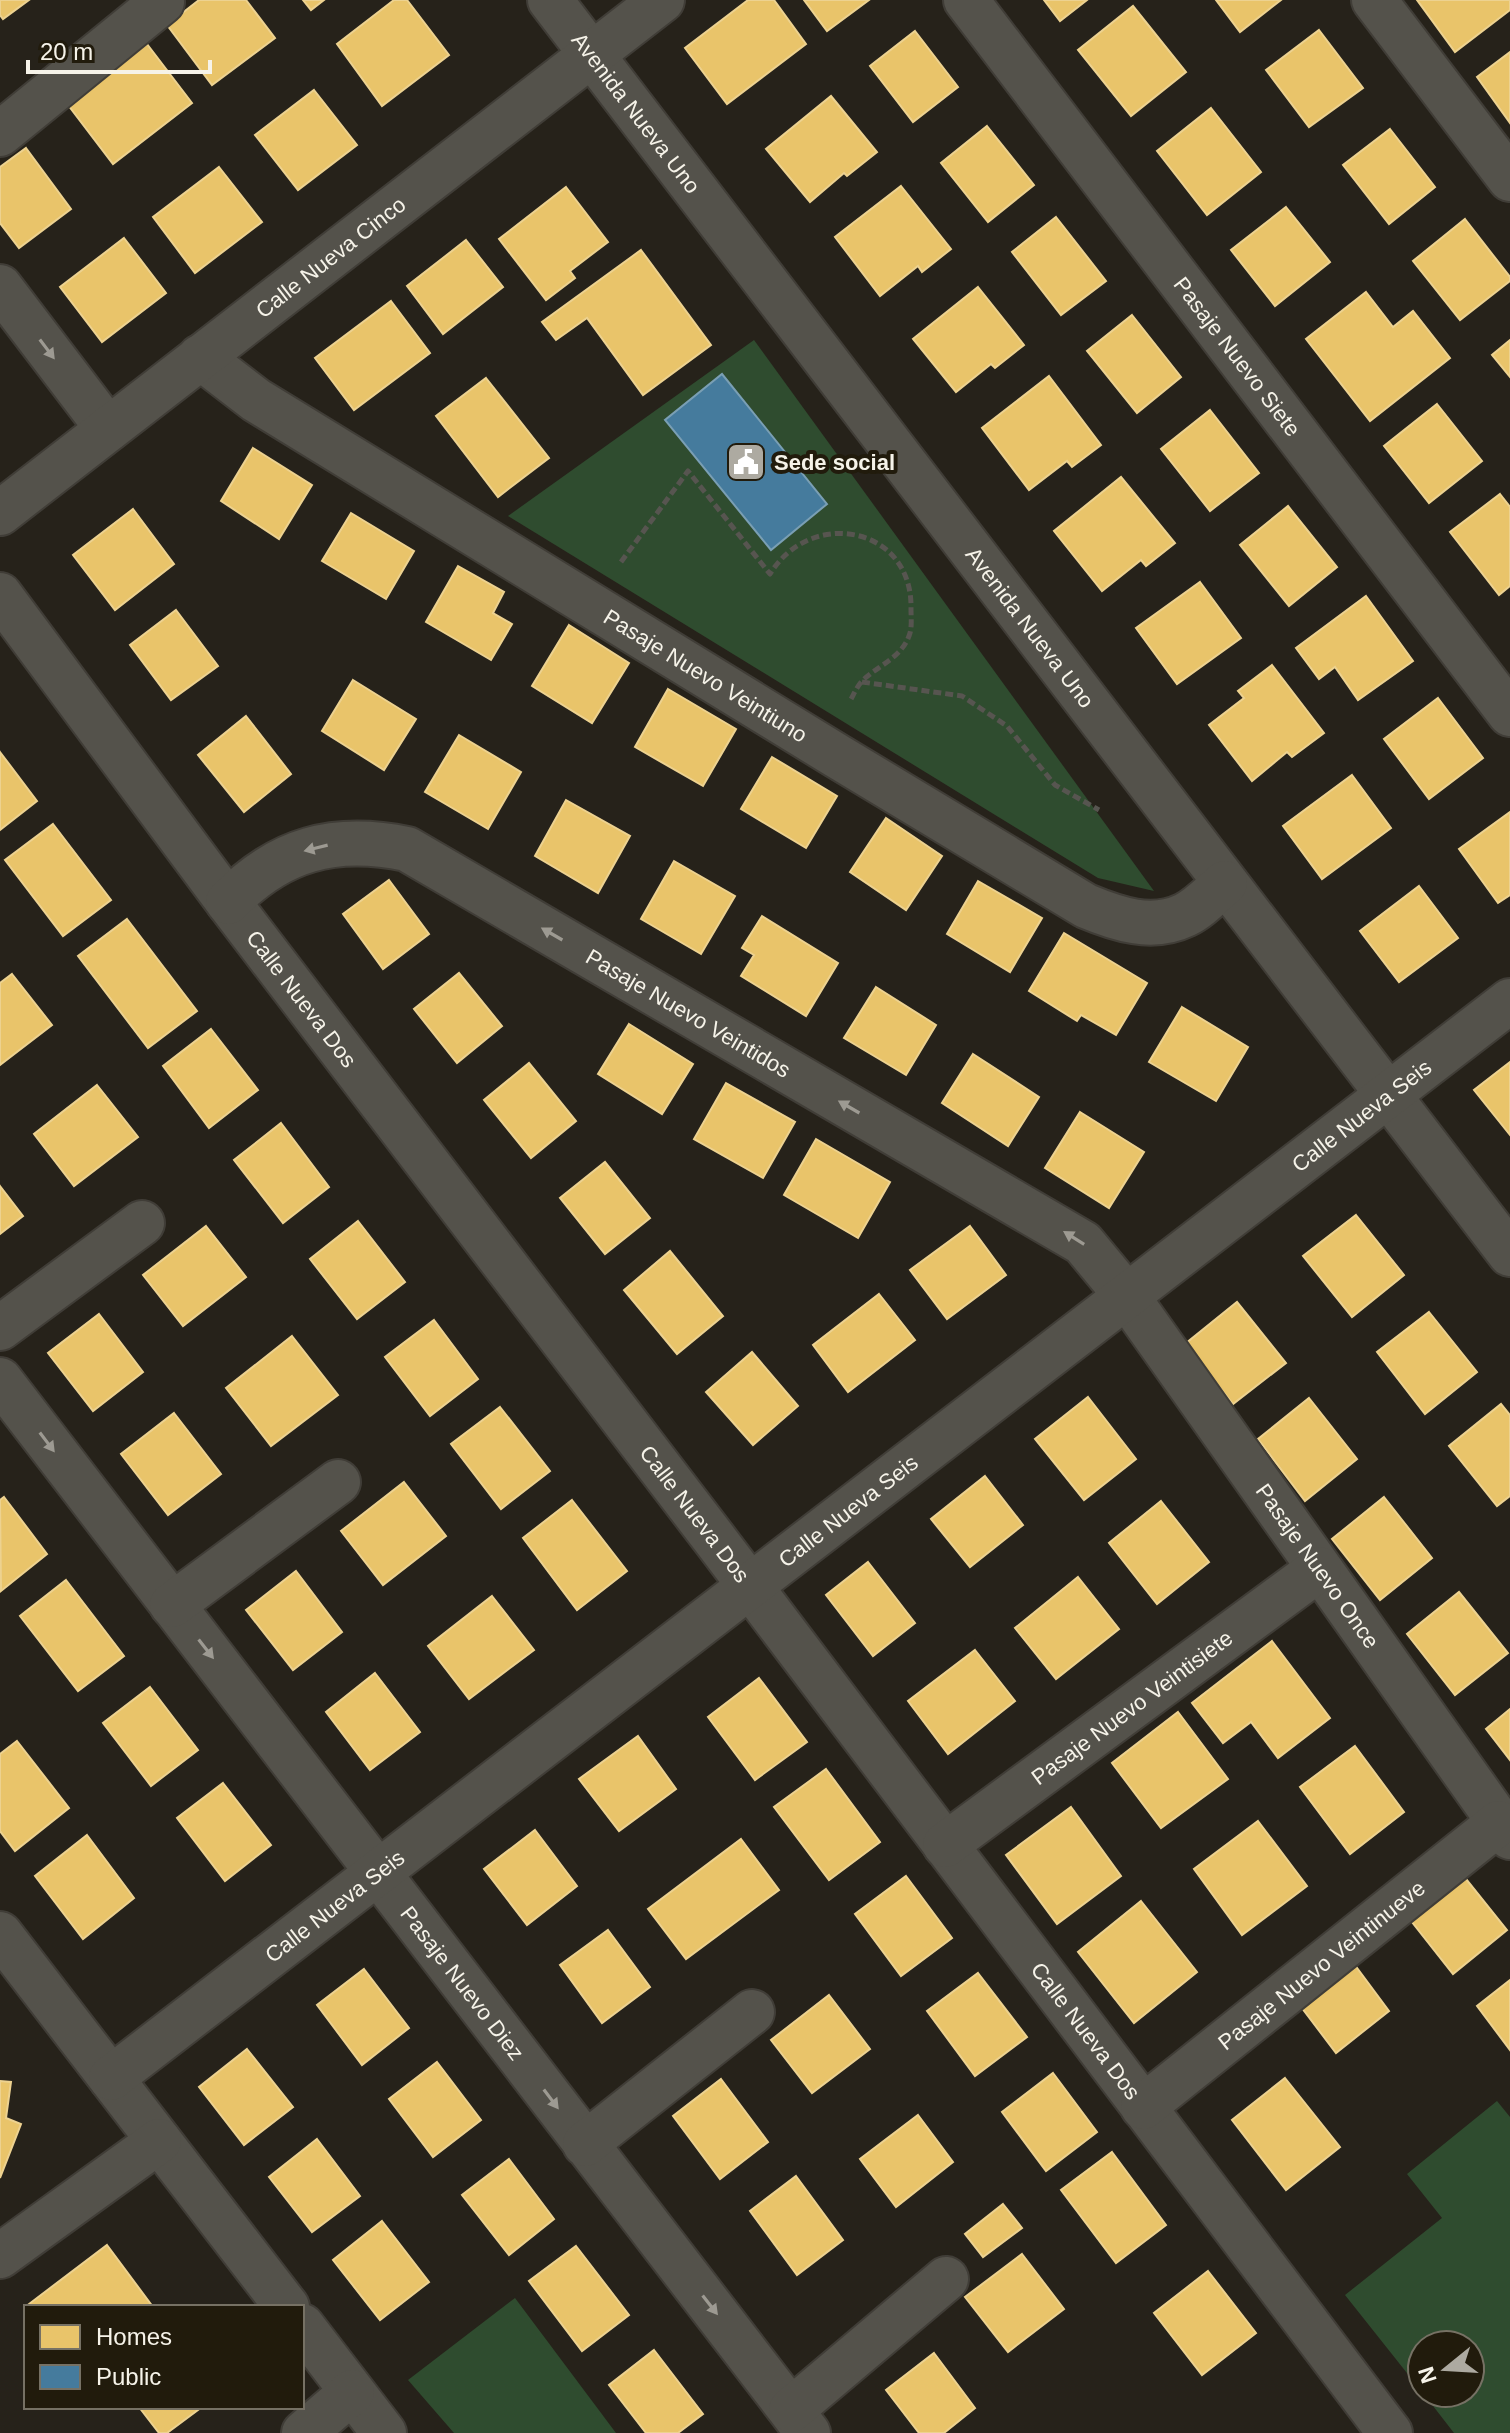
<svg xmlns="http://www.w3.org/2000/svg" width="1510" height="2433" font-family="Helvetica,sans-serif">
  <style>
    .green { fill: #2f4c2f }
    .homes { fill: #e9c46a; stroke: #edd290; stroke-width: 2 }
    .public { fill: #457b9d; stroke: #7a9fb4; stroke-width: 2 }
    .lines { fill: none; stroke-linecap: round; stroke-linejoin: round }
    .minor-casing { stroke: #403d37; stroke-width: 48 }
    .path { stroke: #575550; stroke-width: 5; stroke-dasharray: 8 4; stroke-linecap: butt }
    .minor { stroke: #54524b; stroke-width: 44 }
    .oneway { fill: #9d9a92 }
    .labels { text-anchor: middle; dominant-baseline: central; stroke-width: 8; stroke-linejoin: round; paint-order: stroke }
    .street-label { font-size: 22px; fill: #f6f3e9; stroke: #211b0c }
    .poi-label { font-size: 22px; font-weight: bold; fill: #f6f3e9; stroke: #211b0c; text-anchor: start }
  </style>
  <rect width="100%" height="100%" fill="#26221a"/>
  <g class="green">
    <path d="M 754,340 L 1154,891 L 1098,878 L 508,516 Z"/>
    <path d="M 1497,2101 L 1510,2117 L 1510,2433 L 1454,2433 L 1423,2393 L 1470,2393 L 1470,2345 L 1422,2345 L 1422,2392 L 1345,2295 L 1442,2218 L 1407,2174 Z"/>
    <path d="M 515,2298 L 616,2433 L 454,2433 L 408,2380 Z"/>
  </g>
  <g class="homes">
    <path d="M 0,0 L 29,0 L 3,19 L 0,15 Z"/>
    <path d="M 199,0 L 246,0 L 275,38 L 212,85 L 167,25 Z"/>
    <path d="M 303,0 L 324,0 L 311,10 Z"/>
    <path d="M 394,0 L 407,0 L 449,55 L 382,106 L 337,44 Z"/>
    <path d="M 748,0 L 774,0 L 806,44 L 727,104 L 685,48 Z"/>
    <path d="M 804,0 L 869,0 L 827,31 Z"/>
    <path d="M 1044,0 L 1087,0 L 1060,21 Z"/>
    <path d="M 1216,0 L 1281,0 L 1240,32 Z"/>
    <path d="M 1417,0 L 1510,0 L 1510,10 L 1455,52 Z"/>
    <path d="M 1133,6 L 1186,72 L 1131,116 L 1078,50 Z"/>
    <path d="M 1319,30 L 1363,88 L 1309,127 L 1266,70 Z"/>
    <path d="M 915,31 L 958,87 L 913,122 L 870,66 Z"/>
    <path d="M 147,44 L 192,103 L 113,164 L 68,105 Z"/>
    <path d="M 1510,52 L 1510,123 L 1477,77 Z"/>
    <path d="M 314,90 L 357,145 L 298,190 L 255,135 Z"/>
    <path d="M 831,96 L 877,152 L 847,176 L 844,173 L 810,202 L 766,149 Z"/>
    <path d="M 1211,108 L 1261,172 L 1207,215 L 1157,151 Z"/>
    <path d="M 987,126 L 1034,185 L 988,222 L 941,163 Z"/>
    <path d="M 1390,129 L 1435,187 L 1389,224 L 1343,165 Z"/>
    <path d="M 26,148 L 71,209 L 19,248 L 0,223 L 0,167 Z"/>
    <path d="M 219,167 L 262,222 L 195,273 L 153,217 Z"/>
    <path d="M 901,186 L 951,249 L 922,272 L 918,266 L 880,296 L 835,237 Z"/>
    <path d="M 566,187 L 608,242 L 570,271 L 575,278 L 546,300 L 499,239 Z"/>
    <path d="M 1286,207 L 1330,262 L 1275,306 L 1231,250 Z"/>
    <path d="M 1056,217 L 1106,281 L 1061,315 L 1012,252 Z"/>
    <path d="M 1465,219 L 1510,277 L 1510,281 L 1460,320 L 1413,261 Z"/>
    <path d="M 124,238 L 166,293 L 102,342 L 60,287 Z"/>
    <path d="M 466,240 L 503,287 L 443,334 L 407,286 Z"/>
    <path d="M 641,250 L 711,345 L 643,395 L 587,318 L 556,340 L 542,322 Z"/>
    <path d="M 978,287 L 1024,345 L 995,368 L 991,364 L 956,392 L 913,339 Z"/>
    <path d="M 1366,292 L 1393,327 L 1413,311 L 1450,358 L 1370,421 L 1306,339 Z"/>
    <path d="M 391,301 L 430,353 L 354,410 L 315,358 Z"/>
    <path d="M 1132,315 L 1181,377 L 1137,413 L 1087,351 Z"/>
    <path d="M 1510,340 L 1510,377 L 1492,355 Z"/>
    <path d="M 1049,376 L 1101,445 L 1072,467 L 1067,461 L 1029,490 L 982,428 Z"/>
    <path d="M 486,378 L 549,458 L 498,497 L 436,416 Z"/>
    <path d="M 1437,404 L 1482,461 L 1429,503 L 1384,446 Z"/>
    <path d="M 1210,410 L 1259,473 L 1210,511 L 1161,449 Z"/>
    <path d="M 253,448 L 312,485 L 279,539 L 221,501 Z"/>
    <path d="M 1121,477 L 1175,543 L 1146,566 L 1141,560 L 1102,591 L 1054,531 Z"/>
    <path d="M 1500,494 L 1510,507 L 1510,586 L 1499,595 L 1450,532 Z"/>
    <path d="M 1288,506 L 1337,567 L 1289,606 L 1240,545 Z"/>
    <path d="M 133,509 L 174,564 L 115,610 L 73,555 Z"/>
    <path d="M 351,513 L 414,551 L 386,599 L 322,561 Z"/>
    <path d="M 458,566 L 504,592 L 493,613 L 512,624 L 491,660 L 426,622 Z"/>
    <path d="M 1200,582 L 1241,638 L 1177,684 L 1136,628 Z"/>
    <path d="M 1366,596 L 1413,661 L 1358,700 L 1335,667 L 1319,679 L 1296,648 Z"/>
    <path d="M 176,610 L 218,666 L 171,700 L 130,645 Z"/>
    <path d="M 569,625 L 629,663 L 592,723 L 532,686 Z"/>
    <path d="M 1272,665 L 1324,733 L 1292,757 L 1287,752 L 1252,781 L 1209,725 L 1244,698 L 1238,691 Z"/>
    <path d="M 353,680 L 416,719 L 384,770 L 322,731 Z"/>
    <path d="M 668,689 L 736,729 L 703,786 L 635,747 Z"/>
    <path d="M 1438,698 L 1483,758 L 1429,799 L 1384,739 Z"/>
    <path d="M 246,716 L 291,774 L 244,812 L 198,755 Z"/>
    <path d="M 459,735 L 521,772 L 488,829 L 425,792 Z"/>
    <path d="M 0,752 L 37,801 L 0,830 Z"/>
    <path d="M 772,757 L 837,796 L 806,848 L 741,809 Z"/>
    <path d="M 1352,775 L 1391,828 L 1322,879 L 1283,826 Z"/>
    <path d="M 566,800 L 630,836 L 598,893 L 535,856 Z"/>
    <path d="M 1510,812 L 1510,895 L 1498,903 L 1459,849 Z"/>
    <path d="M 886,818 L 942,856 L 906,910 L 850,872 Z"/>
    <path d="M 53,824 L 111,900 L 63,936 L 5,860 Z"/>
    <path d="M 674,861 L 735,896 L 701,954 L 641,919 Z"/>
    <path d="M 389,880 L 429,934 L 383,969 L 343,914 Z"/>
    <path d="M 978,881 L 1042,918 L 1010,972 L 947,934 Z"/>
    <path d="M 1419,886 L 1458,938 L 1399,982 L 1360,931 Z"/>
    <path d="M 762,916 L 838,963 L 806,1016 L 741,976 L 754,955 L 742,948 Z"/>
    <path d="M 127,919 L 197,1011 L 148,1048 L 78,956 Z"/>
    <path d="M 1064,933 L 1147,983 L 1116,1035 L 1081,1015 L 1077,1021 L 1029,991 Z"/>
    <path d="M 459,973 L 502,1026 L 457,1063 L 414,1009 Z"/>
    <path d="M 12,974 L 52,1025 L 0,1065 L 0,983 Z"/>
    <path d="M 876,987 L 936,1025 L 906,1075 L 844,1038 Z"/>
    <path d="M 1182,1007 L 1248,1047 L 1216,1101 L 1149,1062 Z"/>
    <path d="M 629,1024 L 693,1064 L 662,1114 L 598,1074 Z"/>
    <path d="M 211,1029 L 258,1090 L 209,1128 L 163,1066 Z"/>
    <path d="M 973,1054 L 1039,1097 L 1008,1146 L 942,1103 Z"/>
    <path d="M 1510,1062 L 1510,1135 L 1474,1090 Z"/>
    <path d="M 529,1063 L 576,1121 L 531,1158 L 484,1100 Z"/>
    <path d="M 726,1083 L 795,1122 L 763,1178 L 694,1139 Z"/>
    <path d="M 97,1085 L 138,1137 L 74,1186 L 34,1134 Z"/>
    <path d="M 1080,1112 L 1144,1152 L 1109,1208 L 1045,1168 Z"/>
    <path d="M 281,1123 L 329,1187 L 283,1223 L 234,1160 Z"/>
    <path d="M 816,1139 L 890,1182 L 858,1238 L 784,1195 Z"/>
    <path d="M 605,1162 L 650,1218 L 605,1254 L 560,1198 Z"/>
    <path d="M 0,1186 L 23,1216 L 0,1234 Z"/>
    <path d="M 1356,1215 L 1404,1275 L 1352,1317 L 1303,1256 Z"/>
    <path d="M 358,1221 L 405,1282 L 357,1319 L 310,1259 Z"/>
    <path d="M 206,1226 L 246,1277 L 183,1326 L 143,1275 Z"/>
    <path d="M 970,1226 L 1006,1275 L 947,1319 L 910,1270 Z"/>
    <path d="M 670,1251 L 723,1316 L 677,1354 L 624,1290 Z"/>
    <path d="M 879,1294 L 915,1340 L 848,1392 L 813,1345 Z"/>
    <path d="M 1237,1302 L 1286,1363 L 1233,1404 L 1185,1344 Z"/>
    <path d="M 1429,1312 L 1477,1372 L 1425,1414 L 1377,1352 Z"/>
    <path d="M 99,1314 L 143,1372 L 93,1411 L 48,1353 Z"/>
    <path d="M 434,1320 L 478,1379 L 430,1416 L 385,1357 Z"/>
    <path d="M 292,1336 L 338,1395 L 271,1446 L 226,1388 Z"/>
    <path d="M 752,1352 L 798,1406 L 753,1445 L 706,1392 Z"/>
    <path d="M 1088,1397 L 1136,1459 L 1084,1500 L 1035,1439 Z"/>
    <path d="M 1309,1398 L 1357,1459 L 1305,1501 L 1258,1439 Z"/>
    <path d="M 1501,1404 L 1510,1415 L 1510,1496 L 1497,1506 L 1449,1446 Z"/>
    <path d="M 500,1407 L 550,1471 L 501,1509 L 451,1444 Z"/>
    <path d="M 174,1413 L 221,1474 L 168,1515 L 121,1454 Z"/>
    <path d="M 985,1476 L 1023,1525 L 970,1567 L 931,1519 Z"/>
    <path d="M 404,1482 L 446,1536 L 383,1585 L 341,1531 Z"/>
    <path d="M 4,1497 L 47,1554 L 1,1591 L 0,1500 Z"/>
    <path d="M 1384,1497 L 1432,1558 L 1380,1600 L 1332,1539 Z"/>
    <path d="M 572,1500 L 627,1571 L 577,1610 L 523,1538 Z"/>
    <path d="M 1161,1501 L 1209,1562 L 1157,1604 L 1109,1543 Z"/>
    <path d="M 868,1562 L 915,1623 L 873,1656 L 826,1595 Z"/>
    <path d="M 296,1571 L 342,1632 L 293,1670 L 246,1610 Z"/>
    <path d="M 1078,1577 L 1119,1629 L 1056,1679 L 1015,1628 Z"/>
    <path d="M 66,1580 L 124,1656 L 78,1691 L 20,1616 Z"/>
    <path d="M 1459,1592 L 1508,1653 L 1455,1695 L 1407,1634 Z"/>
    <path d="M 492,1596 L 534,1650 L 469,1699 L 428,1646 Z"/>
    <path d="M 1272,1641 L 1330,1718 L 1278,1758 L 1251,1722 L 1223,1743 L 1192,1703 Z"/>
    <path d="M 975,1650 L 1015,1701 L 948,1754 L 908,1701 Z"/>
    <path d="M 375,1673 L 420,1732 L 370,1770 L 326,1712 Z"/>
    <path d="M 759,1678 L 807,1742 L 755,1780 L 708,1717 Z"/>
    <path d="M 150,1687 L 198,1750 L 151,1786 L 103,1723 Z"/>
    <path d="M 1510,1709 L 1510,1760 L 1486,1729 Z"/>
    <path d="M 1178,1712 L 1228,1779 L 1161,1828 L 1112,1763 Z"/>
    <path d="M 638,1736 L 676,1789 L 619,1831 L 579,1779 Z"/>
    <path d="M 17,1741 L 69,1808 L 15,1851 L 0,1831 L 0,1754 Z"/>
    <path d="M 1355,1746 L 1404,1812 L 1350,1854 L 1300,1787 Z"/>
    <path d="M 826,1769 L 880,1842 L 829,1880 L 774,1807 Z"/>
    <path d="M 223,1783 L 271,1845 L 225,1881 L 177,1818 Z"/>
    <path d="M 1071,1807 L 1121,1876 L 1057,1924 L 1006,1855 Z"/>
    <path d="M 1258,1821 L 1307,1886 L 1242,1935 L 1194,1869 Z"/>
    <path d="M 535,1830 L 577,1886 L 527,1925 L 484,1869 Z"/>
    <path d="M 87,1835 L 134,1898 L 83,1939 L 35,1876 Z"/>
    <path d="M 741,1839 L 779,1890 L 686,1959 L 648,1909 Z"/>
    <path d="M 1458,1869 L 1507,1930 L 1453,1974 L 1404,1912 Z"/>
    <path d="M 906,1876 L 952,1938 L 901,1976 L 855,1914 Z"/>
    <path d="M 1141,1901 L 1197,1972 L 1134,2023 L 1078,1952 Z"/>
    <path d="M 608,1930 L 650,1987 L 602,2023 L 560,1965 Z"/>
    <path d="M 1343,1949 L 1389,2011 L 1336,2053 L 1289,1991 Z"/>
    <path d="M 364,1969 L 409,2028 L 362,2065 L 317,2005 Z"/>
    <path d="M 978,1973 L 1027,2037 L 975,2076 L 927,2011 Z"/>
    <path d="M 1510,1980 L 1510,2050 L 1477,2006 Z"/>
    <path d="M 829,1995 L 870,2049 L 812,2093 L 771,2040 Z"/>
    <path d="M 247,2049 L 293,2107 L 244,2145 L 199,2087 Z"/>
    <path d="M 437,2062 L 481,2120 L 433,2157 L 389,2099 Z"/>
    <path d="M 1053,2073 L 1097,2132 L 1046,2171 L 1002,2112 Z"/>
    <path d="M 1285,2078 L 1340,2147 L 1286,2190 L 1232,2120 Z"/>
    <path d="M 721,2079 L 768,2142 L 720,2179 L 673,2116 Z"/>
    <path d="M 0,2081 L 11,2082 L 6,2118 L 21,2124 L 0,2178 Z"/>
    <path d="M 918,2115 L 953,2162 L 896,2207 L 860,2159 Z"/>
    <path d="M 317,2139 L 360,2196 L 312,2232 L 269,2177 Z"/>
    <path d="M 1112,2152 L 1166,2225 L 1116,2263 L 1061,2190 Z"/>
    <path d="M 509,2159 L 554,2219 L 509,2255 L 462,2195 Z"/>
    <path d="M 796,2176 L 843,2240 L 797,2275 L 750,2211 Z"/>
    <path d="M 1003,2204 L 1022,2228 L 983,2257 L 965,2234 Z"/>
    <path d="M 382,2221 L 429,2282 L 380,2320 L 333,2260 Z"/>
    <path d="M 107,2245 L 153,2307 L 32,2307 L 29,2304 Z"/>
    <path d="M 576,2246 L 629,2315 L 582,2351 L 529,2281 Z"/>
    <path d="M 1022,2254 L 1064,2309 L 1008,2352 L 965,2297 Z"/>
    <path d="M 1208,2271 L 1256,2333 L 1202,2375 L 1154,2313 Z"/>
    <path d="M 654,2350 L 703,2414 L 678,2433 L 646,2433 L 609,2385 Z"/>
    <path d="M 934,2353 L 975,2408 L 944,2433 L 919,2433 L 886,2390 Z"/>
    <path d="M 139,2407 L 202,2407 L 167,2433 L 159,2433 Z"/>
  </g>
  <path class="public" d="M 722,374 L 827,504 L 771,550 L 665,420 Z"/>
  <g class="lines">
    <defs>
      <g id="minor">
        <path id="s1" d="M 550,0 L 1510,1254"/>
        <path id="s2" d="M 966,0 L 1510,714"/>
        <path d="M 1374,0 L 1510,179"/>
        <path d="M 0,134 L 162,2"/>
        <path d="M 0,287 L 108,429"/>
        <path id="s3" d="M 200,357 L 256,400 L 837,756 L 1086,906 C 1117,919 1152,931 1185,915 C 1200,908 1213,893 1225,883"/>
        <path id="s4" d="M 0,513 L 662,0"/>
        <path id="s5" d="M 0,595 L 228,902 L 716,1541 L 1390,2433"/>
        <path id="s6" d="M 228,902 C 279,849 334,834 407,849 L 1083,1243 L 1126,1295 L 1510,1837"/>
        <path d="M 0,1328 L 142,1223"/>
        <path id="s7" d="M 0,1380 L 808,2433"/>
        <path d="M 172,1605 L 338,1482"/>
        <path id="s8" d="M 945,1845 L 1319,1569"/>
        <path d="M 0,1934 L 287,2307"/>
        <path id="s9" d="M 111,2078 L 1510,1001"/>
        <path id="s10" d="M 1143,2107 L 1499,1823"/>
        <path d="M 585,2144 L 752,2012"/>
        <path d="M 0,2256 L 159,2141"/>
        <path d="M 302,2326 L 384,2433"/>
        <path d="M 791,2410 L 946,2279"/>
        <path d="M 304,2433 L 352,2392"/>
      </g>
    </defs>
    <use href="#minor" class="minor-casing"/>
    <g class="path">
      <path d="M 621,562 L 688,471 L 770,574 C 811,507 913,526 911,609 C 911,617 912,626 910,633 C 903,657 879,665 863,680 C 857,686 854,694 850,701"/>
      <path d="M 862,682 L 962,696 L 1007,726 L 1055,785 L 1099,810"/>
    </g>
    <use href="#minor" class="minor"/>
  </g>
  <defs><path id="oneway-solid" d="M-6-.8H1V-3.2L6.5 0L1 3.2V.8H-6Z" transform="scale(2)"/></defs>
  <g class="oneway">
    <use href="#oneway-solid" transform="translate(47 349) rotate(53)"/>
    <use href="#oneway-solid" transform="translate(316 848) rotate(166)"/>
    <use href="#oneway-solid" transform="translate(552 934) rotate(-150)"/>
    <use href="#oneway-solid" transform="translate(849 1107) rotate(-150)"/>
    <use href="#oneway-solid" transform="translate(1074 1238) rotate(-148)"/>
    <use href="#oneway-solid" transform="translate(47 1442) rotate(53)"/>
    <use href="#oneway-solid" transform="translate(206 1649) rotate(52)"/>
    <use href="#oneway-solid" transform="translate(551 2099) rotate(53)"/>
    <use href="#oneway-solid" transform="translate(710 2305) rotate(52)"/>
  </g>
  <defs>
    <symbol id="civic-square" viewBox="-11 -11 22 22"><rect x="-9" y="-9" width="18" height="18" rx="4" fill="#adaaa1" stroke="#211b0c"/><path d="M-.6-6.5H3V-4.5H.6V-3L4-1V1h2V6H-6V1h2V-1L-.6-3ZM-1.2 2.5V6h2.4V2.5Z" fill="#fff"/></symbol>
  </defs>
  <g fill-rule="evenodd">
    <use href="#civic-square" x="724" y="440" width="44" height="44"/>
  </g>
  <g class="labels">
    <g class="street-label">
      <text stroke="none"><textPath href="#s1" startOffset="142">Avenida Nueva Uno</textPath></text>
      <text stroke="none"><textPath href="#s4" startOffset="418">Calle Nueva Cinco</textPath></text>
      <text stroke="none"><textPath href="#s2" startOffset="448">Pasaje Nuevo Siete</textPath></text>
      <text stroke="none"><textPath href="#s1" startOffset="790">Avenida Nueva Uno</textPath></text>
      <text stroke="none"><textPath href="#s3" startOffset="598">Pasaje Nuevo Veintiuno</textPath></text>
      <text stroke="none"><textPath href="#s5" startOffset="504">Calle Nueva Dos</textPath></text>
      <text stroke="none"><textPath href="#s6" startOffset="522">Pasaje Nuevo Veintidos</textPath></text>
      <text stroke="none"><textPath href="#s9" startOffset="1578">Calle Nueva Seis</textPath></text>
      <text stroke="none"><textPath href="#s9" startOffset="930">Calle Nueva Seis</textPath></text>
      <text stroke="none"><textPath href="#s5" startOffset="1152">Calle Nueva Dos</textPath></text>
      <text stroke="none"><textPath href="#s6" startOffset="1378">Pasaje Nuevo Once</textPath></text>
      <text stroke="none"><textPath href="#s8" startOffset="232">Pasaje Nuevo Veintisiete</textPath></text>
      <text stroke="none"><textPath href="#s9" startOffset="282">Calle Nueva Seis</textPath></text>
      <text stroke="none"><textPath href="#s10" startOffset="228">Pasaje Nuevo Veintinueve</textPath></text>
      <text stroke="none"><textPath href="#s7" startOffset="760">Pasaje Nuevo Diez</textPath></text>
      <text stroke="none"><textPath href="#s5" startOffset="1800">Calle Nueva Dos</textPath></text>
    </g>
    <g class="poi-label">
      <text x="774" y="462">Sede social</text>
    </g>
  </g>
  <rect x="24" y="2305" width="280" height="104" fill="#211b0c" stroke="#767164" stroke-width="2"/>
  <rect x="40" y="2325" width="40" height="24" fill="#e9c46a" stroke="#767164" stroke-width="2"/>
  <text x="96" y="2345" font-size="24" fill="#f6f3e9">Homes</text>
  <rect x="40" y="2365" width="40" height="24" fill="#457b9d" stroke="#767164" stroke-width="2"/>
  <text x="96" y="2385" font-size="24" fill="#f6f3e9">Public</text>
  <g transform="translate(1446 2369) rotate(252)"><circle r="38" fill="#211b0c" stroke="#767164" stroke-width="2"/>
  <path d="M0-6L14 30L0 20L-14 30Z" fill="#adaaa1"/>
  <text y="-12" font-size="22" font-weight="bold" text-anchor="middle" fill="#f6f3e9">N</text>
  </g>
  <path d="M28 60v12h182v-12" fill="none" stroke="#f6f3e9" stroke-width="4"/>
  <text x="40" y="60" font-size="24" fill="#f6f3e9" stroke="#211b0c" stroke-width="6" paint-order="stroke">20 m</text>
</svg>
